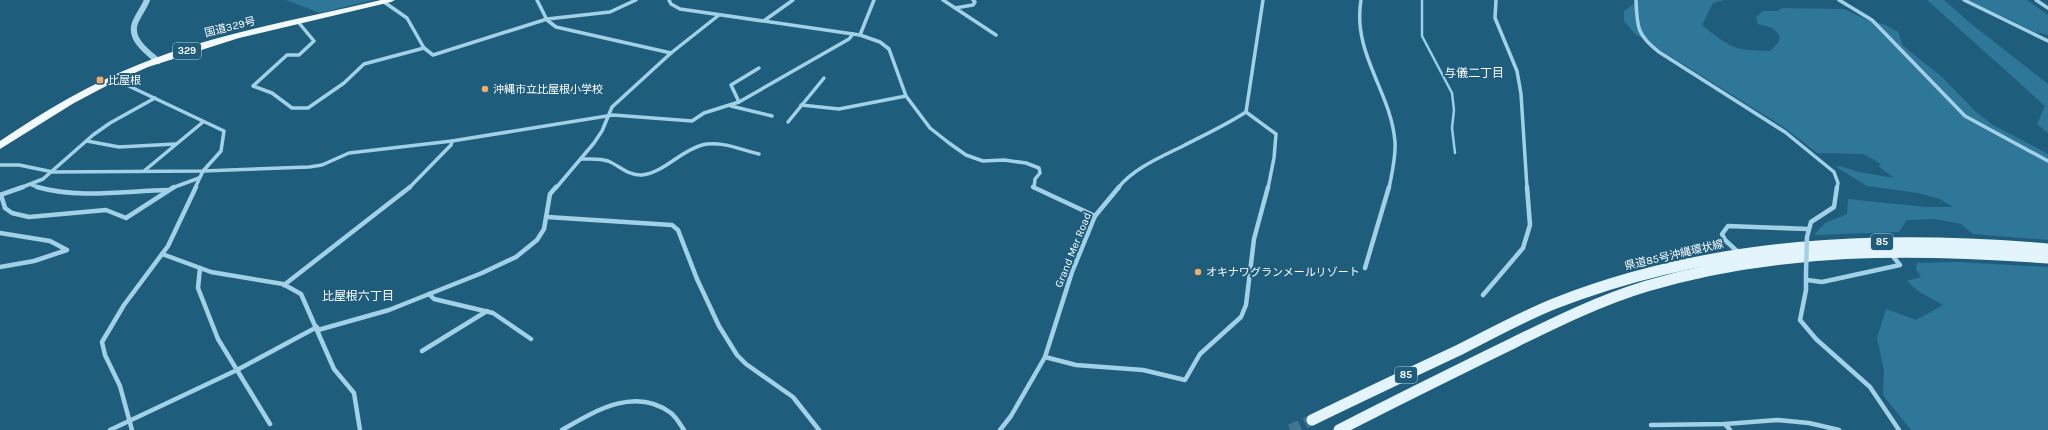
<svg xmlns="http://www.w3.org/2000/svg" width="2048" height="430" font-family="Karla,'Noto Sans JP',sans-serif">
  <style>
    .green { fill: #2f7799 }
    .lines { fill: none; stroke-linecap: round; stroke-linejoin: round }
    .stream { stroke: #96cfe8; stroke-width: 2.5 }
    .primary-tunnel { stroke: #417590; stroke-width: 11; stroke-dasharray: 11 5.5; stroke-linecap: butt }
    .minor-far1 { stroke: #a2d1e7; stroke-width: 3.5 }
    .minor { stroke: #a2d1e7; stroke-width: 4.5 }
    .tertiary { stroke: #a2d1e7; stroke-width: 6 }
    .primary { stroke: #e4f4fd; stroke-width: 11 }
    .trunk { fill: #f2fafe; fill-rule: evenodd }
    .minor-bridge { stroke: #a2d1e7; stroke-width: 4.5 }
    .poi-dot { fill: #f5aa63; stroke: #1f5d7d; stroke-width: 1.5 }
    .labels { text-anchor: middle; dominant-baseline: central; stroke-width: 4; stroke-linejoin: round; paint-order: stroke }
    .shield { fill: #1f5d7d; stroke: #bcced8; stroke-width: 1 }
    .shield-label { font-size: 10px; font-weight: bold; fill: #fff }
    .street-label { font-size: 11px; fill: #fff; stroke: #1f5d7d }
    .poi-label { font-size: 11px; fill: #fff; stroke: #1f5d7d; text-anchor: start }
    .neighbourhood-label { font-size: 12px; fill: #fff; stroke: #1f5d7d }
  </style>
  <rect width="100%" height="100%" fill="#1f5d7d"/>
  <g class="green">
    <path d="M 286,0 L 373,0 L 320,13 Z"/>
    <path d="M 1639,0 L 1724,0 L 1713,3 L 1702,25 C 1731,48 1732,50 1770,51 L 1778,43 L 1780,36 L 1773,28 L 1758,24 L 1756,17 L 1763,11 L 1778,11 L 1782,8 L 1844,9 L 1865,19 L 1885,25 L 1898,32 L 1903,46 L 1942,77 L 1976,112 L 1993,125 L 2048,154 L 2048,240 L 1973,234 L 1961,224 L 1935,219 L 1907,220 L 1899,232 L 1814,235 L 1825,223 L 1847,214 L 1848,199 L 1925,207 L 1953,207 L 1940,199 L 1918,193 L 1867,186 L 1836,167 L 1840,166 L 1859,172 L 1894,178 L 1878,166 L 1881,164 L 1863,154 L 1817,153 L 1785,128 L 1635,34 L 1624,21 L 1624,11 Z"/>
    <path d="M 1927,0 L 1944,0 L 1970,23 L 2048,84 L 2048,133 L 2037,124 L 2045,106 Z"/>
    <path d="M 1968,0 L 2027,0 L 2048,15 L 2048,35 L 2035,32 Z"/>
    <path d="M 1957,262 L 2048,267 L 2048,430 L 1911,430 L 1883,395 L 1884,370 L 1877,338 L 1886,309 L 1916,320 L 1943,305 L 1918,291 L 1907,281 L 1921,277 L 1916,269 L 1917,263 Z"/>
  </g>
  <g class="lines">
    <path class="stream" d="M 1422,0 L 1422,36 L 1452,93 L 1454,110 L 1452,128 L 1455,153"/>
    <path class="primary-tunnel" d="M 1290,430 L 1312,420"/>
    <g class="minor-far1">
      <path d="M 537,0 L 547,20 L 556,27 L 671,53"/>
      <path d="M 669,0 L 671,4 L 680,9 L 860,35 L 880,42 L 889,49 L 906,96 L 930,128 L 949,143 L 966,155 L 983,161 L 1004,160 L 1026,163 L 1039,168 L 1040,173 L 1035,179 L 1034,188"/>
      <path d="M 943,0 L 996,35"/>
      <path d="M 1361,0 C 1352,54 1391,91 1395,142 C 1396,157 1392,173 1389,188"/>
      <path d="M 1496,0 L 1495,18 L 1517,71 L 1521,94 L 1527,188"/>
      <path d="M 1636,0 C 1637,27 1637,35 1659,52 L 1785,132 L 1834,172 L 1838,183 L 1837,188"/>
      <path d="M 1839,0 L 1872,20 L 1965,116 L 2048,161"/>
      <path d="M 1964,0 L 2048,41"/>
      <path d="M 2036,0 L 2048,8"/>
      <path d="M 384,2 L 407,18 L 424,48 L 433,55 L 547,19 L 610,12 L 636,0"/>
      <path d="M 955,8 L 973,5 L 975,2 L 973,0"/>
      <path d="M 765,20 L 793,0"/>
      <path d="M 299,23 L 314,41 L 299,55 L 287,55 L 253,86 L 272,93 L 292,108 L 308,108 L 344,83 L 364,64 L 424,48"/>
      <path d="M 860,35 L 874,0"/>
      <path d="M 114,79 L 224,131 L 221,151 L 203,171 L 195,188"/>
      <path d="M 739,102 L 731,85 L 759,68"/>
      <path d="M 801,105 L 839,109 L 906,96"/>
      <path d="M 731,106 L 772,116"/>
      <path d="M 1246,112 L 1276,134 L 1274,158 L 1268,188"/>
      <path d="M 788,122 L 824,78"/>
      <path d="M 87,141 L 119,147 L 175,144"/>
      <path d="M 581,159 C 590,159 600,158 608,161 C 620,166 629,176 642,175 C 665,172 680,151 702,145 C 719,140 742,150 759,154"/>
      <path d="M 0,165 L 19,165 L 53,172 L 203,171 L 309,167 L 322,165 L 349,153 L 452,141 L 613,115 L 692,121 L 704,113 L 739,102 L 849,39 L 853,34"/>
      <path d="M 144,171 L 203,122"/>
      <path d="M 32,185 L 41,188"/>
      <path d="M 20,188 L 43,179 L 93,135 L 110,123 L 155,98"/>
      <path d="M 172,188 L 199,178"/>
      <path d="M 409,188 L 451,145 L 452,141"/>
      <path d="M 556,188 L 594,143 L 602,131 L 612,107 L 671,53 L 719,15"/>
      <path d="M 1118,188 C 1134,168 1161,157 1183,146 C 1204,135 1226,125 1246,112 L 1263,0"/>
    </g>
    <g class="minor">
      <path d="M 37,187 C 80,199 124,191 168,190"/>
      <path d="M 1033,187 L 1095,216"/>
      <path d="M 0,195 L 23,187"/>
      <path d="M 1,195 L 5,208 L 12,213 L 29,217 L 106,210 L 126,218 L 174,187"/>
      <path d="M 547,217 L 672,225 L 678,230 L 697,279 L 719,326 L 737,355 L 746,364 L 793,397 L 819,430"/>
      <path d="M 0,233 L 50,241 L 67,250 L 34,261 L 0,267"/>
      <path d="M 1807,237 L 1811,222 L 1834,207 L 1837,187"/>
      <path d="M 1739,253 L 1725,240 L 1722,234 L 1728,226 L 1808,229"/>
      <path d="M 162,254 L 211,272 L 283,284 L 301,294 L 334,369 L 354,393 L 360,430"/>
      <path d="M 200,268 L 198,288 L 218,339 L 270,424"/>
      <path d="M 1365,268 L 1389,187"/>
      <path d="M 1806,272 L 1806,290 L 1800,320 L 1816,339 L 1870,387 L 1899,430"/>
      <path d="M 1807,280 L 1822,282 L 1900,265 L 1891,254"/>
      <path d="M 284,285 L 410,187"/>
      <path d="M 429,294 L 434,299 L 493,313 L 531,339"/>
      <path d="M 1483,295 L 1523,248 L 1530,225 L 1527,187"/>
      <path d="M 318,330 L 389,310 L 482,273 L 516,257 L 537,240 L 544,229 L 550,194 L 556,187"/>
      <path d="M 422,351 L 487,311"/>
      <path d="M 1045,357 L 1076,365 L 1143,370 L 1185,380 L 1200,354 L 1241,317 L 1246,305 L 1254,239 L 1268,187"/>
      <path d="M 1725,424 L 1730,430"/>
      <path d="M 1651,425 L 1725,424 L 1777,420 L 1809,423 L 1839,430"/>
      <path d="M 110,430 L 237,370 L 317,327"/>
      <path d="M 132,430 L 120,386 L 105,355 L 102,342 L 124,305 L 168,246 L 196,187"/>
      <path d="M 562,430 C 595,411 635,386 671,413 C 676,417 680,424 684,430"/>
      <path d="M 1000,430 L 1011,416 L 1045,357 L 1072,272 L 1095,216 L 1119,187"/>
    </g>
    <path class="tertiary" d="M 147,0 C 144,8 138,15 135,23 C 129,39 147,52 158,61"/>
    <g class="primary">
      <path d="M 1312,420 C 1361,396 1410,373 1459,350 C 1491,334 1523,316 1556,303 C 1714,241 1881,235 2048,249"/>
      <path d="M 1339,430 C 1393,402 1448,375 1503,348 C 1550,325 1597,301 1647,286 C 1778,247 1913,248 2048,258"/>
    </g>
    <path class="trunk" d="M 381,0 L 395,0 L 391,2 L 239,38 L 148,67 L 110,84 L 74,103 L 0,149 L 0,141 C 44,111 90,84 140,64 C 217,33 301,19 381,0 Z"/>
    <path class="minor-bridge" d="M 1806,272 L 1807,237"/>
  </g>
  <g class="poi-dot">
    <rect x="96" y="76" width="8" height="8" rx="2"/>
    <circle cx="485" cy="89" r="4"/>
    <circle cx="1198" cy="272" r="4"/>
  </g>
  <g class="labels">
    <g class="shield">
      <rect x="173" y="43" width="28" height="16" rx="3"/>
      <rect x="1871" y="234" width="22" height="16" rx="3"/>
      <rect x="1395" y="367" width="22" height="16" rx="3"/>
    </g>
    <g class="shield-label">
      <text x="187" y="51">329</text>
      <text x="1882" y="242">85</text>
      <text x="1406" y="375">85</text>
    </g>
    <g class="street-label">
      <text transform="translate(230 27) rotate(-14)">国道329号</text>
      <text transform="translate(1073 250) rotate(-68)">Grand Mer Road</text>
      <text transform="translate(1674 255) rotate(-13)">県道85号沖縄環状線</text>
    </g>
    <g class="poi-label">
      <text x="108" y="80">比屋根</text>
      <text x="493" y="89">沖縄市立比屋根小学校</text>
      <text x="1206" y="272">オキナワグランメールリゾート</text>
    </g>
    <g class="neighbourhood-label">
      <text x="1474" y="73">与儀二丁目</text>
      <text x="358" y="296">比屋根六丁目</text>
    </g>
  </g>
</svg>
